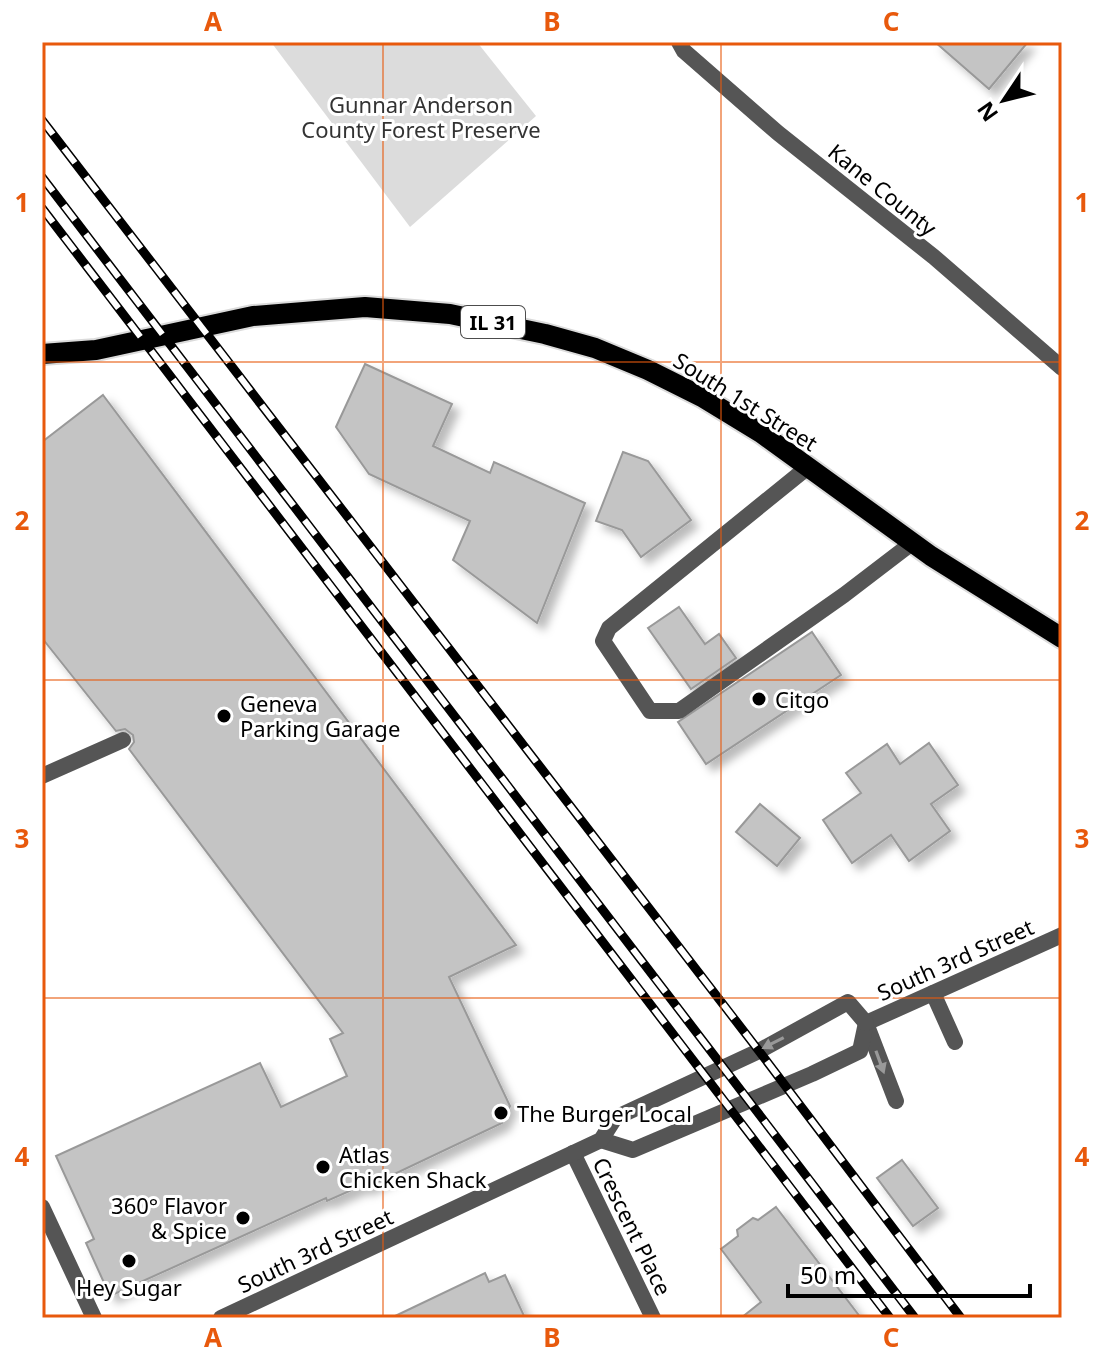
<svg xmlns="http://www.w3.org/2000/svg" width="1104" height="1360" font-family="'Noto Sans',sans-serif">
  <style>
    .green { fill: #dcdcdc }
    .building { fill: #c4c4c4; stroke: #999; stroke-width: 2; filter: url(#shadow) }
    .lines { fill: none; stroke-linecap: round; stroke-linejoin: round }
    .primary-casing { stroke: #dbdbdb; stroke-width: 24 }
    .lane { stroke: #555; stroke-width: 16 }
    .street { stroke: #555; stroke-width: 16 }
    .primary { stroke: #000; stroke-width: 20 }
    .rail-casing { stroke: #000; stroke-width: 9 }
    .rail { stroke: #fff; stroke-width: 6; stroke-dasharray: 18; stroke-linecap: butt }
    .oneway { fill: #999 }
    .grid { fill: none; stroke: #e8590c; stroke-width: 2; stroke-opacity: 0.55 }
    .poi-dot { fill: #000; stroke: #fff; stroke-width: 3 }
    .labels { text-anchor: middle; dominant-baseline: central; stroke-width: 6; stroke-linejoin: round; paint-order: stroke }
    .shield { fill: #fff; stroke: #4c4c4c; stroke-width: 2 }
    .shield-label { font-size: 20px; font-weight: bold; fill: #000 }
    .park-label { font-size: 22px; fill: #333; stroke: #fff }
    .street-label { font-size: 22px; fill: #000; stroke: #fff }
    .poi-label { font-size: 22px; fill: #000; stroke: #fff; text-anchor: start }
    .neatline { fill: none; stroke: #e8590c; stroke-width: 3 }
    .grid-label { font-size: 26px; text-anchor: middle; font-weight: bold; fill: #e8590c }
  </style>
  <defs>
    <filter id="shadow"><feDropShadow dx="7" dy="7" stdDeviation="4" flood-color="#0004"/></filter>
  </defs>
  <rect width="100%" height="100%" fill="#fff"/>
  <path class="green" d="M 271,42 L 477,42 L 536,116 L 410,227 Z"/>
  <g class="building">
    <path d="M 935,42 L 1028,42 L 989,89 Z"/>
    <path d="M 365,364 L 452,404 L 433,446 L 490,473 L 494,462 L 585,503 L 537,623 L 453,560 L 470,521 L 369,474 L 336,427 Z"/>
    <path d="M 103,395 L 516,945 L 449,977 L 510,1106 L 502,1123 L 365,1188 L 363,1185 L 327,1201 L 326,1198 L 110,1296 L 86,1243 L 94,1239 L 56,1156 L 260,1063 L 281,1107 L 347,1076 L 330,1039 L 343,1033 L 129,749 L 134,742 L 133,735 L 125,729 L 116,731 L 42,638 L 42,442 Z"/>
    <path d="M 623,452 L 648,461 L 691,520 L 641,557 L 622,530 L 596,521 Z"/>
    <path d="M 679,607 L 705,644 L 719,634 L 736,658 L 691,689 L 648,628 Z"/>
    <path d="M 812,632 L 841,675 L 706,764 L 678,722 Z"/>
    <path d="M 929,743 L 958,785 L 931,804 L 950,831 L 909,861 L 891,835 L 852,863 L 823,820 L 861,793 L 846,773 L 887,744 L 900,764 Z"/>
    <path d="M 760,804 L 800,838 L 777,866 L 736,832 Z"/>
    <path d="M 902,1160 L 938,1208 L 913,1226 L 877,1178 Z"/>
    <path d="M 776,1207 L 861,1318 L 741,1318 L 761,1302 L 721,1249 L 738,1236 L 737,1230 L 753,1218 L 758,1220 Z"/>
    <path d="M 485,1273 L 489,1282 L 505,1275 L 525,1318 L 391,1318 Z"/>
  </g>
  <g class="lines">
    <defs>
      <path id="primary" d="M 42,354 L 96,350 L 253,316 L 365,307 L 450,314 L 545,334 L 595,348 L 648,370 L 702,397 L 761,433 L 931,556 L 1062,638"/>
    </defs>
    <use href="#primary" class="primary-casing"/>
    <g class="lane">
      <path d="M 679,42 L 684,51 L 778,133 L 934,257 L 1062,368"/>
      <path d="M 808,467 L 609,628 L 603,641 L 650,711 L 679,711 L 844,595 L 912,543"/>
      <path d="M 933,993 L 955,1042"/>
      <path d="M 866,1023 L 896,1101"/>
    </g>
    <g class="street">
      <path d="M 42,776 L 123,740"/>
      <path d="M 866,1023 L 1062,935"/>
      <path d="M 601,1140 L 633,1150 L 812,1074 L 860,1051 L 866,1023"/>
      <path d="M 573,1153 L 653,1318"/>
      <path d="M 42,1207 L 94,1318"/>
      <path d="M 221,1318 L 601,1140 L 615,1118 L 759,1051 L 848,1002 L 866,1023"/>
    </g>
    <use href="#primary" class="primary"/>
    <defs>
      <g id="rail">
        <path d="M 42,120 L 759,1051 L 961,1318"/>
        <path d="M 42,177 L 915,1318"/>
        <path d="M 42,208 L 890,1318"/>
      </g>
    </defs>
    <use href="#rail" class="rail-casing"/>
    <use href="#rail" class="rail"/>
  </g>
  <defs><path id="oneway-solid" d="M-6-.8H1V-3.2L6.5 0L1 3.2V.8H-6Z" transform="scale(2)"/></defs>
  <g class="oneway">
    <use href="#oneway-solid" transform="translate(773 1043) rotate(153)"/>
    <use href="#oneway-solid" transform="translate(880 1062) rotate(70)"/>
  </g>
  <path class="grid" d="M 383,42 L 383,1318M 721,42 L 721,1318M 42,362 L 1062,362M 42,680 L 1062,680M 42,998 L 1062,998"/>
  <g class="poi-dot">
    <circle cx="759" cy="699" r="8"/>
    <circle cx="224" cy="716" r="8"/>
    <circle cx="501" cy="1113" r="8"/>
    <circle cx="323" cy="1167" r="8"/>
    <circle cx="243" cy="1218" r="8"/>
    <circle cx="129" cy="1261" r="8"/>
  </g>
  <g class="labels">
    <rect class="shield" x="461" y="306" width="64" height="32" rx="6"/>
    <g class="shield-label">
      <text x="493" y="322">IL 31</text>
    </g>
    <g class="park-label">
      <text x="421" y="104">Gunnar Anderson<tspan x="421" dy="25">County Forest Preserve</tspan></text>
    </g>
    <g class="street-label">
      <text transform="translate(883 189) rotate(39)">Kane County</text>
      <text transform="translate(746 401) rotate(32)">South 1st Street</text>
      <text transform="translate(955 959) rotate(-24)">South 3rd Street</text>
      <text transform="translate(633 1226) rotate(64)">Crescent Place</text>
      <text transform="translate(315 1250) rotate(-25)">South 3rd Street</text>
    </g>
    <g class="poi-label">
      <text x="775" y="699">Citgo</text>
      <text x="240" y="703">Geneva<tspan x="240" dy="25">Parking Garage</tspan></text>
      <text x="517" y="1113">The Burger Local</text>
      <text x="339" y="1154">Atlas<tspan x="339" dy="25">Chicken Shack</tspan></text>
      <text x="227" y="1205" text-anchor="end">360° Flavor<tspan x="227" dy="25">&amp; Spice</tspan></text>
      <text x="129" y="1287" text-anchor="middle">Hey Sugar</text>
    </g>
  </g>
  <rect width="1104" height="1360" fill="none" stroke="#ffffff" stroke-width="88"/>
  <g transform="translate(1004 100) rotate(235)" stroke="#ffffff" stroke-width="6" paint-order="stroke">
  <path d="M0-6L14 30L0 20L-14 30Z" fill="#000000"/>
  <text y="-12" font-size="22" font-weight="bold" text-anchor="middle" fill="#000000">N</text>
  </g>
  <path d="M788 1284v12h242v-12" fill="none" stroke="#000000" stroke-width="4"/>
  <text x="800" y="1284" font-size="24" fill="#000000" stroke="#ffffff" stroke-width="6" paint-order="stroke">50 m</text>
  <rect x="44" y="44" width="1016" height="1272" class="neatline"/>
  <g class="grid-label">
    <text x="213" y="31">A</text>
    <text x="552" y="31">B</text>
    <text x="891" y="31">C</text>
    <text x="22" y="212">1</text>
    <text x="1082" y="212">1</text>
    <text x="22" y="530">2</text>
    <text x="1082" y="530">2</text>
    <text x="22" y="848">3</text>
    <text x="1082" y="848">3</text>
    <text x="22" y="1166">4</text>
    <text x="1082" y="1166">4</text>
    <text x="213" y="1347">A</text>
    <text x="552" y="1347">B</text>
    <text x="891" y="1347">C</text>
  </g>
</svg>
